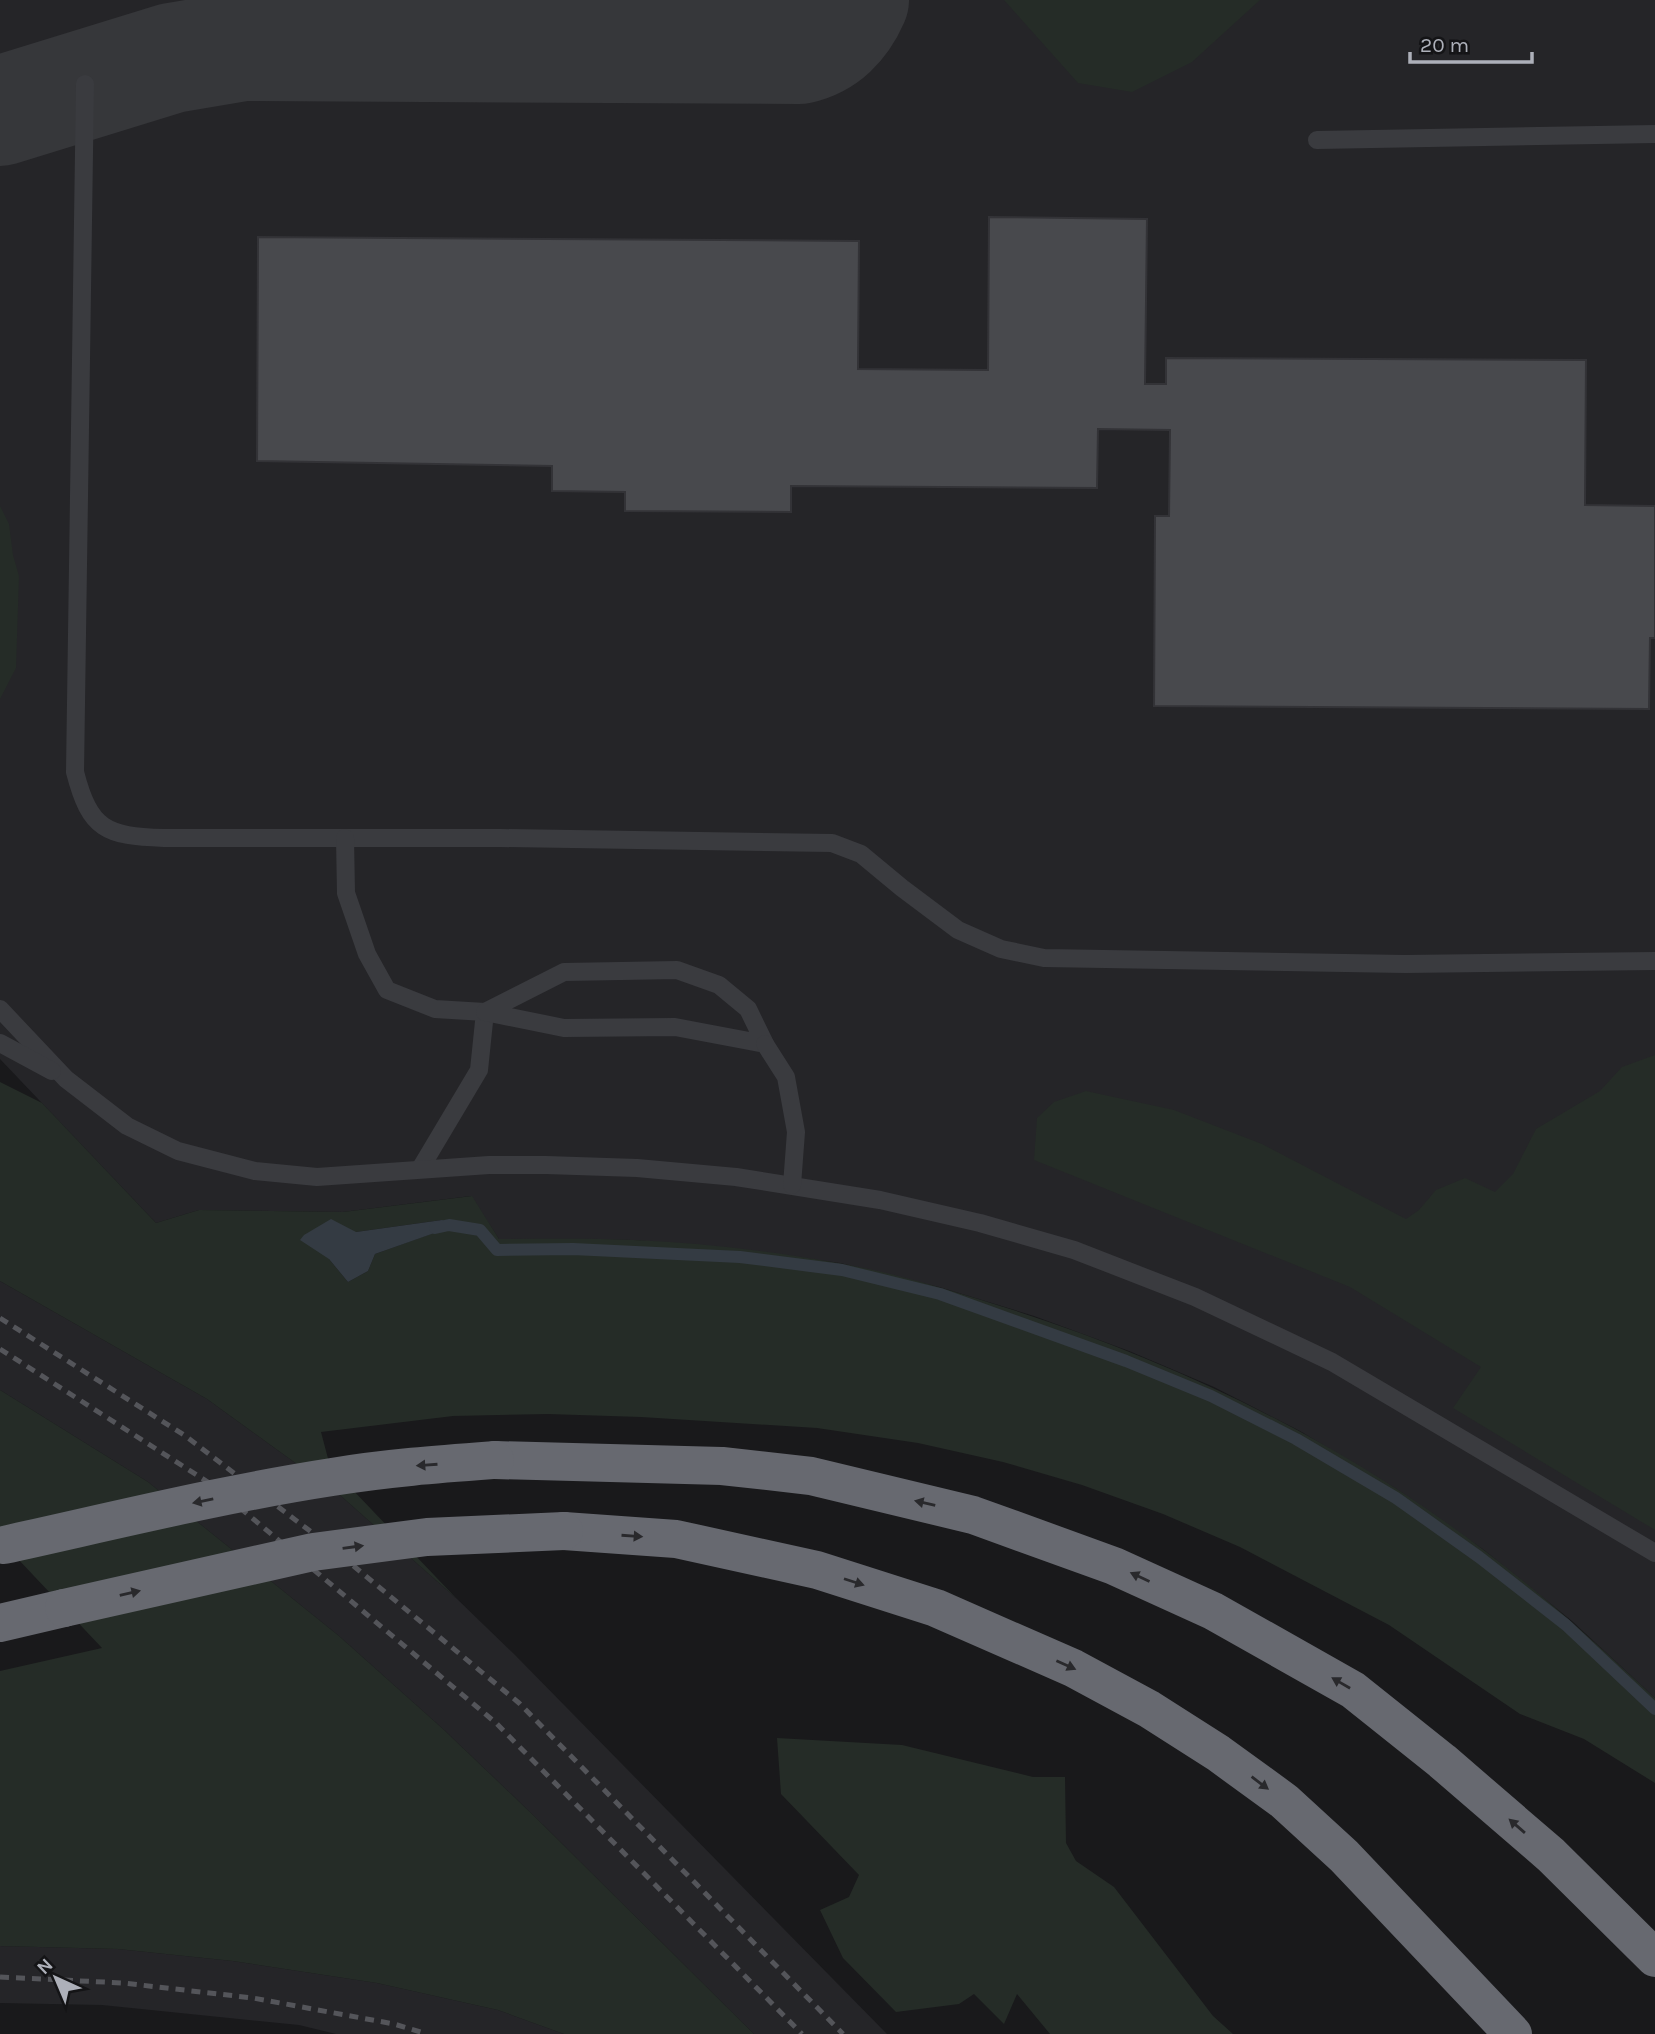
<svg xmlns="http://www.w3.org/2000/svg" width="1655" height="2034" font-family="Karla,sans-serif">
  <style>
    .built { fill: #252528 }
    .green { fill: #252c27; fill-rule: evenodd }
    .water { fill: #343b43 }
    .lines { fill: none; stroke-linecap: round; stroke-linejoin: round }
    .stream { stroke: #343b43; stroke-width: 12 }
    .taxiway { stroke: #36373a; stroke-width: 110 }
    .building { fill: #48494d; stroke: #333337; stroke-width: 2 }
    .lane { stroke: #3a3b3f; stroke-width: 18 }
    .highway { stroke: #676970; stroke-width: 38 }
    .rail { stroke: #54555a; stroke-width: 5; stroke-dasharray: 9 7; stroke-linecap: butt }
    .highway-bridge { stroke: #676970; stroke-width: 38 }
    .oneway { fill: #29292c }
  </style>
  <rect width="100%" height="100%" fill="#19191b"/>
  <g class="built">
    <path d="M 0,0 L 1655,0 L 1655,1698 L 1572,1621 L 1484,1550 L 1398,1490 L 1300,1431 L 1214,1387 L 1129,1351 L 1034,1316 L 939,1287 L 840,1263 L 738,1249 L 634,1240 L 499,1239 L 471,1196 L 343,1212 L 199,1210 L 156,1223 L 0,1059 Z"/>
    <path d="M 0,1281 L 207,1399 L 341,1496 L 456,1598 L 514,1654 L 887,2034 L 754,2034 L 532,1814 L 443,1729 L 339,1636 L 148,1482 L 0,1390 Z"/>
    <path d="M 0,1946 L 118,1949 L 233,1961 L 377,1983 L 498,2010 L 564,2034 L 336,2034 L 299,2025 L 102,2005 L 0,2003 Z"/>
  </g>
  <g class="green">
    <path d="M 1004,0 L 1260,0 L 1192,62 L 1132,92 L 1078,83 Z"/>
    <path d="M 0,506 L 9,524 L 13,555 L 19,576 L 16,668 L 0,699 Z"/>
    <path d="M 1655,1055 L 1655,1530 L 1453,1408 L 1481,1367 L 1350,1287 L 1034,1160 L 1037,1118 L 1054,1102 L 1086,1091 L 1174,1110 L 1262,1144 L 1406,1219 L 1419,1210 L 1436,1190 L 1465,1178 L 1495,1192 L 1513,1174 L 1536,1129 L 1600,1091 L 1622,1067 Z"/>
    <path d="M 0,1082 L 42,1103 L 156,1223 L 199,1210 L 343,1212 L 472,1196 L 499,1239 C 544,1239 589,1238 634,1240 C 702,1243 771,1251 838,1263 C 891,1272 943,1288 994,1304 C 1169,1358 1338,1439 1485,1551 C 1545,1596 1600,1647 1655,1698 L 1655,1783 L 1584,1739 L 1520,1714 L 1389,1625 L 1240,1547 L 1163,1514 L 1082,1485 L 1003,1462 L 918,1443 L 817,1428 L 641,1417 L 548,1414 L 453,1416 L 321,1432 L 330,1466 L 456,1598 L 341,1496 L 207,1399 L 0,1281 ZM 442,1220 L 442,1230 L 375,1254 L 368,1271 L 348,1282 L 329,1259 L 356,1232 Z"/>
    <path d="M 0,1390 L 148,1482 L 339,1636 L 443,1729 L 532,1814 L 754,2034 L 564,2034 L 498,2010 L 377,1983 L 233,1961 L 118,1949 L 0,1946 L 0,1671 L 102,1648 L 0,1540 Z"/>
    <path d="M 777,1738 L 902,1745 L 1033,1777 L 1065,1777 L 1066,1843 L 1076,1861 L 1114,1887 L 1213,2016 L 1233,2034 L 1050,2034 L 1017,1994 L 1004,2024 L 974,1994 L 959,2004 L 896,2012 L 843,1958 L 820,1910 L 849,1897 L 859,1875 L 781,1794 Z"/>
  </g>
  <path class="water" d="M 331,1219 L 356,1232 L 442,1220 L 449,1225 L 443,1230 L 375,1254 L 368,1271 L 348,1282 L 329,1259 L 300,1240 L 304,1235 Z"/>
  <g class="lines">
    <path class="stream" d="M 435,1228 L 449,1225 L 480,1230 L 497,1250 L 573,1249 L 740,1257 L 842,1270 L 940,1294 L 1126,1361 L 1211,1396 L 1296,1439 L 1396,1498 L 1479,1557 L 1566,1625 L 1655,1709"/>
    <path class="taxiway" d="M 0,111 L 172,58 L 243,46 L 799,49 C 826,43 843,25 854,0"/>
  </g>
  <path class="building" d="M 989,217 L 1147,219 L 1145,384 L 1166,384 L 1166,358 L 1586,360 L 1585,505 L 1655,506 L 1655,638 L 1650,638 L 1649,709 L 1154,706 L 1155,516 L 1169,516 L 1170,430 L 1098,429 L 1097,488 L 791,486 L 791,512 L 625,511 L 625,492 L 552,491 L 552,466 L 257,461 L 258,237 L 859,241 L 858,369 L 988,370 Z"/>
  <g class="lines">
    <g class="lane">
      <path d="M 85,84 L 75,772 C 90,830 106,836 164,838 L 500,838 L 832,843 L 861,854 L 902,888 L 958,930 L 1001,949 L 1044,958 L 1405,964 L 1655,961"/>
      <path d="M 1317,140 L 1655,134"/>
      <path d="M 345,838 L 346,893 L 367,954 L 387,990 L 435,1009 L 485,1012 L 479,1070 L 420,1169"/>
      <path d="M 677,970 L 719,985 L 748,1009 L 765,1044 L 675,1027 L 564,1028 L 485,1012 L 564,972 Z"/>
      <path d="M 0,1009 L 66,1079 L 127,1126 L 178,1151 L 255,1171 L 317,1177 L 489,1165 L 546,1165 L 637,1168 L 736,1177 L 880,1200 L 980,1223 L 1074,1250 L 1195,1297 L 1332,1362 L 1655,1553"/>
      <path d="M 0,1043 L 52,1071"/>
      <path d="M 765,1044 L 786,1077 L 796,1132 L 792,1185"/>
    </g>
    <g class="highway">
      <path d="M 495,1460 L 722,1466 L 811,1476 L 973,1515 L 1114,1566 L 1213,1611 L 1353,1690 L 1442,1761 L 1551,1855 L 1655,1958"/>
      <path d="M 564,1531 L 676,1539 L 817,1570 L 936,1608 L 1073,1668 L 1149,1709 L 1218,1753 L 1284,1801 L 1344,1856 L 1513,2034"/>
      <path d="M 0,1623 L 64,1608"/>
    </g>
    <g class="rail">
      <path d="M 0,1318 L 184,1435 L 327,1544 L 519,1703 L 843,2034"/>
      <path d="M 0,1349 L 214,1486 L 496,1723 L 802,2034"/>
      <path d="M 0,1977 L 123,1983 L 253,1998 L 394,2024 L 427,2034"/>
    </g>
    <g class="highway-bridge">
      <path d="M 4,1545 C 113,1521 222,1494 332,1477 C 386,1468 441,1464 495,1460"/>
      <path d="M 64,1608 L 313,1552 L 427,1537 L 564,1531"/>
    </g>
  </g>
  <defs><path id="oneway-solid" d="M-6-.8H1V-3.2L6.5 0L1 3.2V.8H-6Z" transform="scale(1.75)"/></defs>
  <g class="oneway">
    <use href="#oneway-solid" transform="translate(427 1465) rotate(176)"/>
    <use href="#oneway-solid" transform="translate(203 1501) rotate(168)"/>
    <use href="#oneway-solid" transform="translate(925 1503) rotate(-167)"/>
    <use href="#oneway-solid" transform="translate(632 1536) rotate(4)"/>
    <use href="#oneway-solid" transform="translate(353 1547) rotate(-8)"/>
    <use href="#oneway-solid" transform="translate(1140 1577) rotate(-155)"/>
    <use href="#oneway-solid" transform="translate(854 1582) rotate(18)"/>
    <use href="#oneway-solid" transform="translate(130 1593) rotate(-13)"/>
    <use href="#oneway-solid" transform="translate(1066 1665) rotate(24)"/>
    <use href="#oneway-solid" transform="translate(1341 1683) rotate(-150)"/>
    <use href="#oneway-solid" transform="translate(1260 1783) rotate(37)"/>
    <use href="#oneway-solid" transform="translate(1517 1826) rotate(-139)"/>
  </g>
  <g transform="translate(56 1978) rotate(316)" stroke="#141416" stroke-width="5" paint-order="stroke">
  <path d="M0-5L12 26L0 18L-12 26Z" fill="#adb0b9"/>
  <text y="-10" font-size="19" font-weight="bold" text-anchor="middle" fill="#adb0b9">N</text>
  </g>
  <path d="M1410 52v10h122v-10" fill="none" stroke="#adb0b9" stroke-width="3.5"/>
  <text x="1420" y="52" font-size="21" fill="#adb0b9" stroke="#141416" stroke-width="5" paint-order="stroke">20 m</text>
</svg>
